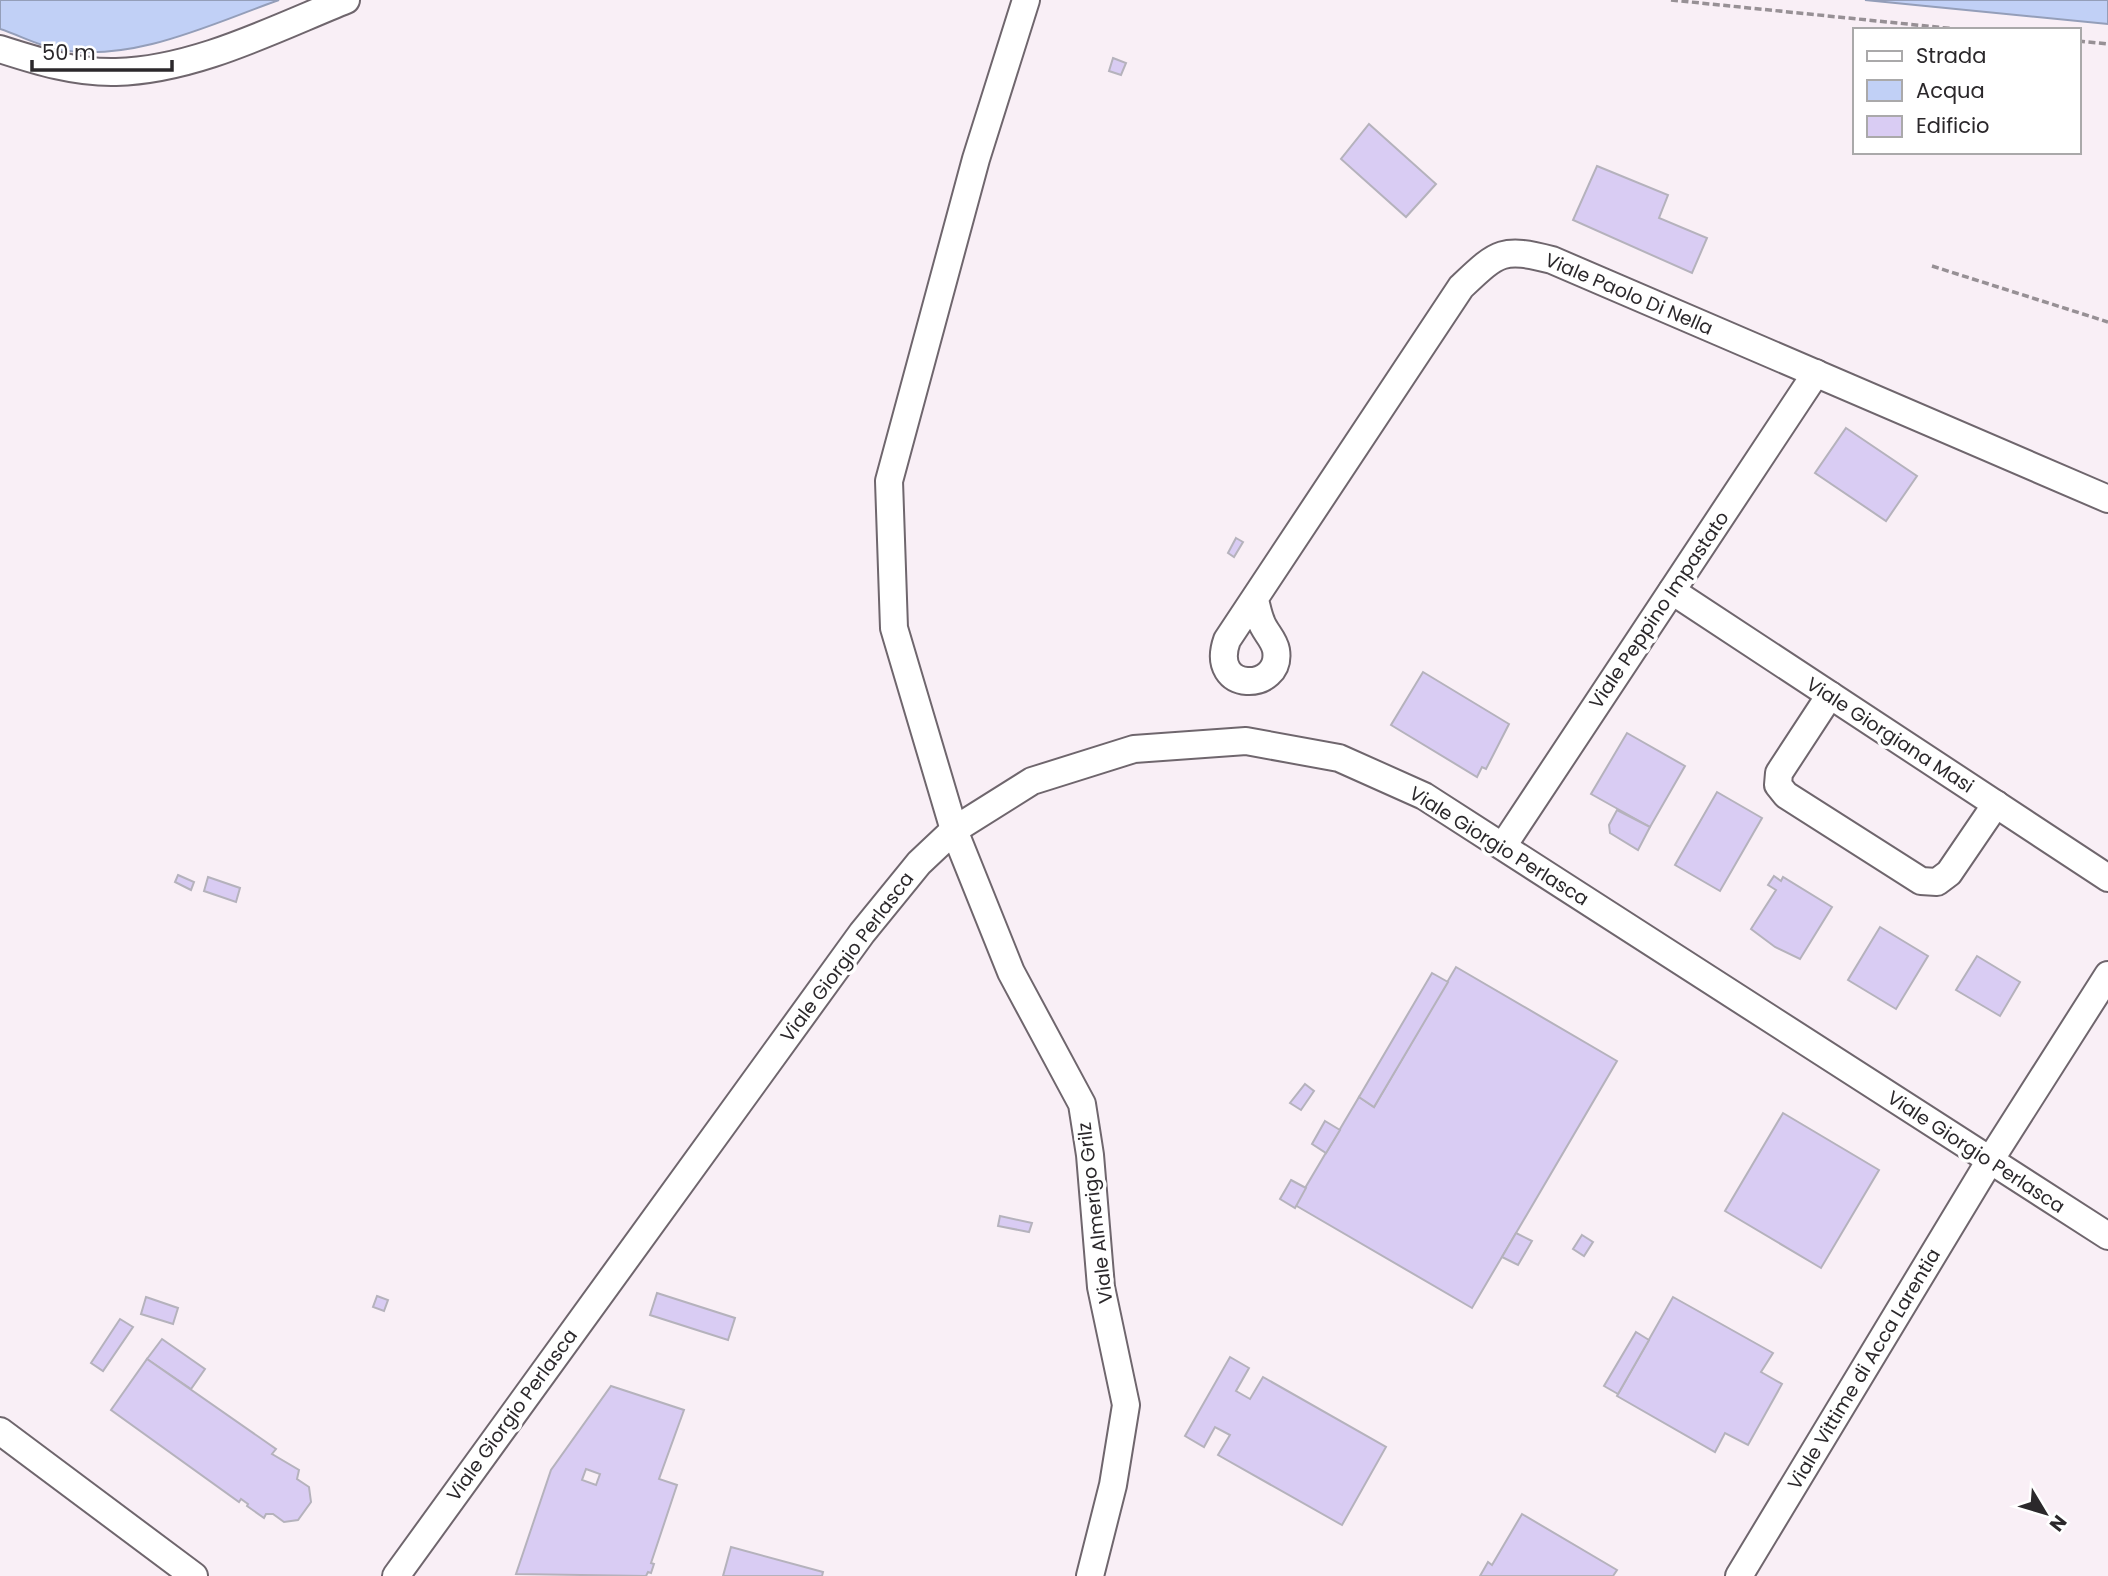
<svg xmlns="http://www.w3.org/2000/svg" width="2108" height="1576" font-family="Poppins,sans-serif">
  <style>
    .water { fill: #c1d0f6; stroke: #949eb9; stroke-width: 2 }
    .building { fill: #d9ccf3; stroke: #b5b2bc; stroke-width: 2; fill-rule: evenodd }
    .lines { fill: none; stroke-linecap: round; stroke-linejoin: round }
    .minor-casing { stroke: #6f666d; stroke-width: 30 }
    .path { stroke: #979095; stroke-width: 3.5; stroke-dasharray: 7 3.5; stroke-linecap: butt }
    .minor { stroke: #fff; stroke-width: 26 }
    .labels { text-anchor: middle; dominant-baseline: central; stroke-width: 7; stroke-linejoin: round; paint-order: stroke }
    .street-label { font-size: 19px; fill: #2b282b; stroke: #fff }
  </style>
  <rect width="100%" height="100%" fill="#f9eff6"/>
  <g class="water">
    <path d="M 0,0 L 279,0 C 211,24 135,62 61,50 C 41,47 19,35 0,29 Z"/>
    <path d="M 1865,0 L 2108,0 L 2108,24 Z"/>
  </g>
  <g class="building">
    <path d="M 1113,58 L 1126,63 L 1121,75 L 1109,71 Z"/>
    <path d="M 1369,124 L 1436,184 L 1406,217 L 1341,159 Z"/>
    <path d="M 1597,166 L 1668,195 L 1659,218 L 1707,238 L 1692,273 L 1573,220 Z"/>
    <path d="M 1846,428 L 1917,476 L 1886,521 L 1815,473 Z"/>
    <path d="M 1236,538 L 1243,542 L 1234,557 L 1228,553 Z"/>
    <path d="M 1423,672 L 1509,724 L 1486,769 L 1482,767 L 1477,777 L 1391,725 Z"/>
    <path d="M 1627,733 L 1685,766 L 1650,827 L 1591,794 Z"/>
    <path d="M 1717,792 L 1762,818 L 1720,891 L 1675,865 Z"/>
    <path d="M 1617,810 L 1650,827 L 1638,850 L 1610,833 L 1609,825 Z"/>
    <path d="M 178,875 L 194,882 L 191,890 L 175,882 Z"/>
    <path d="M 1774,876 L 1781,881 L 1783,877 L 1832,907 L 1800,959 L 1775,947 L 1751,929 L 1776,890 L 1768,885 Z"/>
    <path d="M 208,877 L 240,888 L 236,902 L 204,891 Z"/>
    <path d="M 1880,927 L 1928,956 L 1896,1009 L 1848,980 Z"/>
    <path d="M 1977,956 L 2020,982 L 2000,1016 L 1956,990 Z"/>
    <path d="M 1456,967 L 1617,1061 L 1472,1308 L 1295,1205 L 1359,1097 L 1374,1107 Z"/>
    <path d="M 1432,973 L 1448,982 L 1374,1107 L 1359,1097 Z"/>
    <path d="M 1305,1084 L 1314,1091 L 1301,1110 L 1290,1103 Z"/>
    <path d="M 1783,1113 L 1879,1170 L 1821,1268 L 1725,1211 Z"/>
    <path d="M 1325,1121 L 1340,1130 L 1326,1153 L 1312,1144 Z"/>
    <path d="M 1291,1180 L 1306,1188 L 1295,1208 L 1280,1199 Z"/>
    <path d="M 1000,1216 L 1032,1223 L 1029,1232 L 998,1226 Z"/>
    <path d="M 1516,1233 L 1532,1241 L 1518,1265 L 1502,1257 Z"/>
    <path d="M 1582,1235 L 1593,1242 L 1584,1256 L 1573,1249 Z"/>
    <path d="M 657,1293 L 735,1318 L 728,1340 L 650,1315 Z"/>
    <path d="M 377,1296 L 388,1300 L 384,1311 L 373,1307 Z"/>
    <path d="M 146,1297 L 178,1308 L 173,1324 L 141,1314 Z"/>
    <path d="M 1673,1297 L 1773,1353 L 1761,1372 L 1782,1384 L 1748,1445 L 1725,1433 L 1715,1452 L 1617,1396 Z"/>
    <path d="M 120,1319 L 133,1327 L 103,1371 L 91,1363 Z"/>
    <path d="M 1636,1332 L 1649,1340 L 1618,1394 L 1604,1386 Z"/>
    <path d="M 162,1339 L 205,1369 L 191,1389 L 147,1359 Z"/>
    <path d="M 1230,1357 L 1249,1368 L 1236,1391 L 1250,1399 L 1263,1377 L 1386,1447 L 1342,1525 L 1218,1455 L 1230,1435 L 1215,1427 L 1204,1447 L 1185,1436 Z"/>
    <path d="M 147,1359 L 276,1449 L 272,1454 L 299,1470 L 297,1479 L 309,1487 L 311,1502 L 298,1520 L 284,1522 L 273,1514 L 266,1514 L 264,1518 L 247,1506 L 248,1504 L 241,1499 L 239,1502 L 111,1410 Z"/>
    <path d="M 611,1386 L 684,1410 L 659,1479 L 677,1485 L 651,1563 L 654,1564 L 651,1573 L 648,1572 L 646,1576 L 516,1574 L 551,1470 ZM 586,1469 L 600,1474 L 596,1485 L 582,1480 Z"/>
    <path d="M 1522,1514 L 1617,1570 L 1613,1576 L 1480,1576 L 1488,1562 L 1492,1565 Z"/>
    <path d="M 731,1547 L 823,1572 L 822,1576 L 723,1576 Z"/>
  </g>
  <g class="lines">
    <defs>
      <g id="minor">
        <path d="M 1026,0 L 976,159 L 889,481 L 894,628 L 954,830 L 1011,972 L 1082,1104 L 1090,1155 L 1101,1287 L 1126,1405 L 1113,1485 L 1090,1576"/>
        <path d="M 0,49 C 37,61 76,73 116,72 C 195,70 274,29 346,0"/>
        <path d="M 1672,591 L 2108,878"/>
        <path d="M 1255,600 C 1257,607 1258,614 1261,621 C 1264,631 1274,639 1276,650 C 1283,692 1208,694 1227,640 L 1461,287 C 1498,252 1502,247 1552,260 L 2108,499"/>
        <path d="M 1830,695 L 1779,773 L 1778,785 L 1786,795 L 1921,881 L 1937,882 L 1949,873 L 1996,804"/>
        <path d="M 1503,846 L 1816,373"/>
        <path d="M 0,1431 L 194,1576"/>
        <path d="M 396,1576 L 862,933 L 919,863 L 954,830 L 1032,781 L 1134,749 L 1246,741 L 1339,758 L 1424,796 L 2108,1236"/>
        <path d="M 1739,1576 L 1989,1162 L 2108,975"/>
      </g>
    </defs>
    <use href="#minor" class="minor-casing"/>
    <g class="path">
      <path d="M 1671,0 L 1966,30"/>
      <path d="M 2078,41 L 2108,44"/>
      <path d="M 1932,266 L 2108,322"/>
    </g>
    <use href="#minor" class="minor"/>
  </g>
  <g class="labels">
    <g class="street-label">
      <text transform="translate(1629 294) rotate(23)">Viale Paolo Di Nella</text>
      <text transform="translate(1659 610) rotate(-56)">Viale Peppino Impastato</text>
      <text transform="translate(1890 735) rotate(33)">Viale Giorgiana Masi</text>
      <text transform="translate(1499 846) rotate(32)">Viale Giorgio Perlasca</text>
      <text transform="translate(847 957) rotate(-53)">Viale Giorgio Perlasca</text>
      <text transform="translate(1976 1152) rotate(33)">Viale Giorgio Perlasca</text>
      <text transform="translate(1095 1213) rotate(-97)">Viale Almerigo Grilz</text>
      <text transform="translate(1864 1369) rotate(-59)">Viale Vittime di Acca Larentia</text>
      <text transform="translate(512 1415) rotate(-54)">Viale Giorgio Perlasca</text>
    </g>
  </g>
  <rect x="1853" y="28" width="228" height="126" fill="#ffffff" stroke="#aaa9aa" stroke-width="2"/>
  <rect x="1867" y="51" width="35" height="10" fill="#ffffff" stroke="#aaa9aa" stroke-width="2"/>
  <text x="1916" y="63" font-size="21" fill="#2b282b">Strada</text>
  <rect x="1867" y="80" width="35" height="21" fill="#c1d0f6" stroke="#aaa9aa" stroke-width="2"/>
  <text x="1916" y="98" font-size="21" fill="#2b282b">Acqua</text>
  <rect x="1867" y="116" width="35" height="21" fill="#d9ccf3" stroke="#aaa9aa" stroke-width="2"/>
  <text x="1916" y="133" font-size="21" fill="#2b282b">Edificio</text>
  <g transform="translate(2045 1513) rotate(128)" stroke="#ffffff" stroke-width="5" paint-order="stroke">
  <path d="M0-5L12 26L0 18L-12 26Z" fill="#2b282b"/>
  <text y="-10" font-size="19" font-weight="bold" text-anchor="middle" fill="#2b282b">N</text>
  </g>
  <path d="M32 60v10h140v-10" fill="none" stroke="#2b282b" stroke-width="3.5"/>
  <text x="42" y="60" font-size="21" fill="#2b282b" stroke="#ffffff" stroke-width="5" paint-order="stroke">50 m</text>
</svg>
